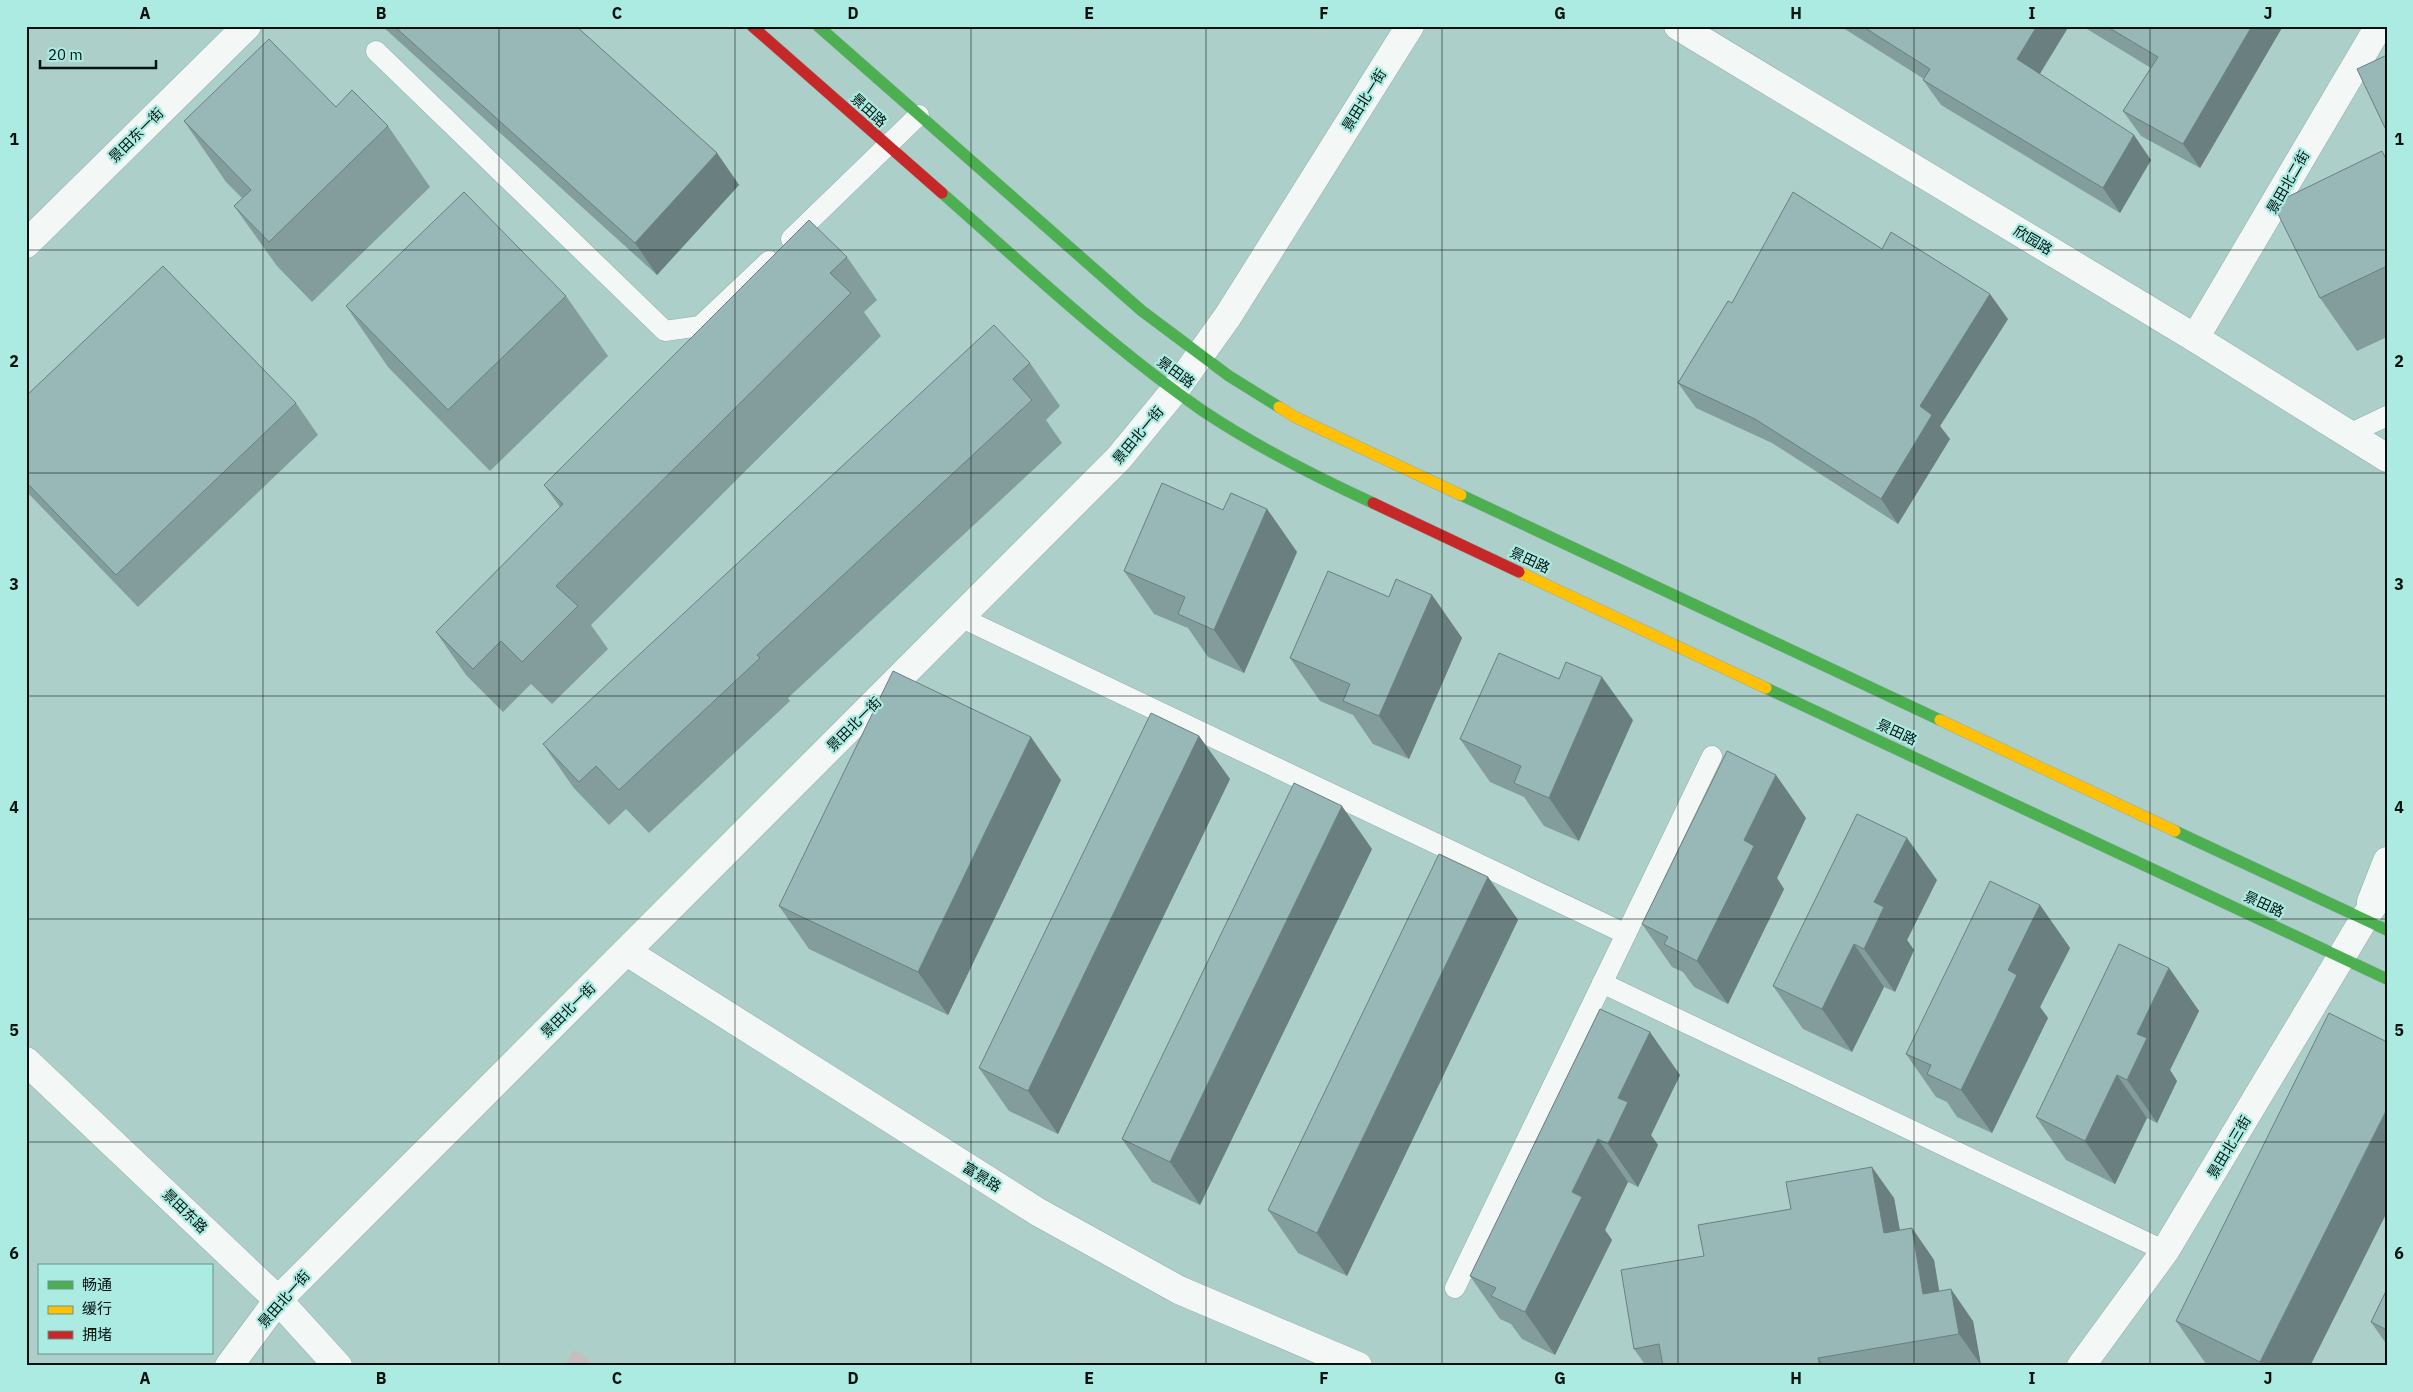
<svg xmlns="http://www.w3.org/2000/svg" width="2413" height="1392" font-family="'IBM Plex Sans','Noto Sans SC',sans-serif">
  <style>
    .green { fill: #c7bdc0 }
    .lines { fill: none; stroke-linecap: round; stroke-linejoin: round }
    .lane-casing { stroke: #92ada9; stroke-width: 21 }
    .street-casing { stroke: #92ada9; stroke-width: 29 }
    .fast-casing { stroke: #92ada9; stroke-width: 12 }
    .slow-casing { stroke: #92ada9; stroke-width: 12 }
    .jam-casing { stroke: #92ada9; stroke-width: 12 }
    .lane { stroke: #f3f8f7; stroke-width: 20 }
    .street { stroke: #f3f8f7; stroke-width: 28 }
    .fast { stroke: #4caf50; stroke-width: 11 }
    .slow { stroke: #ffc107; stroke-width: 11 }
    .jam { stroke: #c62828; stroke-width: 11 }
    .wall { fill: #839d9d }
    .shaded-wall { fill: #6a8080 }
    .building { fill: #98b7b7; stroke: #6a8080 }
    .grid { fill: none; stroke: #00100d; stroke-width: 1; stroke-opacity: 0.55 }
    .labels { text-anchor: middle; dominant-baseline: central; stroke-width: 4.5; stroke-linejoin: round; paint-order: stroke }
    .street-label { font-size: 14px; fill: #00100d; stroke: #abebe1 }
    .neatline { fill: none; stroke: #00100d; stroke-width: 2 }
    .grid-label { font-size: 16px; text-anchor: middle; font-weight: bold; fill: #00100d }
  </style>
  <rect width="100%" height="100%" fill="#adcfca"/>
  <path class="green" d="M 574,1350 L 597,1366 L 564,1366 Z"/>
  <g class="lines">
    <defs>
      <g id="lane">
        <path d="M 376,51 L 665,331 L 700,326 L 769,261"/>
        <path d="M 791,239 L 919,115"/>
        <path d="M 2349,434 L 2387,416"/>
        <path d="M 960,617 L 1626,934"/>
        <path d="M 1602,983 L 2165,1251"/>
        <path d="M 1455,1288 L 1712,756"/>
      </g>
      <g id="street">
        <path d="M 1678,26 L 2195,338 L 2387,458"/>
        <path d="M 26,244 L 247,26"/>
        <path d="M 2195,338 L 2379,26"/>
        <path d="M 2371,902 L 2387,861"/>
        <path d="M 627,952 L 1038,1212 L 1179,1290 L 1358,1366"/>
        <path d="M 26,1061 L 278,1300 L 338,1366"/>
        <path d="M 229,1366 L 278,1300 L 1119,458 L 1175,390 L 1228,316 L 1410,26"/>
        <path d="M 2081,1366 L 2165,1251 L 2364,919 L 2387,885"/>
      </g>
      <g id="fast">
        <path d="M 818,26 L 1142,311 L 1229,376 L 1279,407"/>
        <path d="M 942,193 C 1027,268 1110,346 1203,411 C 1257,447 1314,476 1373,503"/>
        <path d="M 1461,495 L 1940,720"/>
        <path d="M 1766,688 L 2387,979"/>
        <path d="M 2175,831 L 2387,930"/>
      </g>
      <g id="slow">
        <path d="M 1279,407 L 1295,417 L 1461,495"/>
        <path d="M 1519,572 L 1766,688"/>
        <path d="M 1940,720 L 2175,831"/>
      </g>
      <g id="jam">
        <path d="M 752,26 L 942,193"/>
        <path d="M 1373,503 L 1519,572"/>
      </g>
    </defs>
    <use href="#lane" class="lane-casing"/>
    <use href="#street" class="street-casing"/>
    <use href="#fast" class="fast-casing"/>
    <use href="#slow" class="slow-casing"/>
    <use href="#jam" class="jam-casing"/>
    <use href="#lane" class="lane"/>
    <use href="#street" class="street"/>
    <use href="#fast" class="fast"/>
    <use href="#slow" class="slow"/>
    <use href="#jam" class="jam"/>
  </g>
  <g class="wall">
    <path d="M 382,26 L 576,26 L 717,153 L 739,185 L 657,275 Z"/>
    <path d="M 1840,26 L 2069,26 L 2040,74 L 2151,160 L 2120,213 L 1941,105 L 1923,80 L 1924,79 Z"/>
    <path d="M 2082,26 L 2283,26 L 2200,168 L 2141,136 L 2123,111 L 2151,68 Z"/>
    <path d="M 336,107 L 388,126 L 430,187 L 312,302 L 277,266 L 234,206 L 242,198 L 226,182 L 184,121 Z"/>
    <path d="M 2387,158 L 2387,337 L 2357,351 L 2320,298 Z"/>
    <path d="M 1882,249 L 2008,319 L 1940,426 L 1950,439 L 1898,524 L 1772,443 L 1696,408 L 1678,383 L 1732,303 Z"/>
    <path d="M 847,257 L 877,300 L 864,312 L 881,336 L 591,625 L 608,649 L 552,704 L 531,684 L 503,712 L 466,675 L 436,632 L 560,507 L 544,485 Z"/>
    <path d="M 566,296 L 608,356 L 490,471 L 388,367 L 346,306 Z"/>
    <path d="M 1030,363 L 1060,406 L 1046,420 L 1062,443 L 788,698 L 790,701 L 649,833 L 626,809 L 609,825 L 573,787 L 543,744 Z"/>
    <path d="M 26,396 L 296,403 L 318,435 L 138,607 L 26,491 Z"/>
    <path d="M 1267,509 L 1297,552 L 1244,673 L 1208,657 L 1188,628 L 1154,614 L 1124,571 L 1223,510 Z"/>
    <path d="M 1432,595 L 1462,638 L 1409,759 L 1373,744 L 1353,715 L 1320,701 L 1290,658 L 1389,597 Z"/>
    <path d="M 1633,720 L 1579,841 L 1544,826 L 1524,797 L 1490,782 L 1460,739 Z"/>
    <path d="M 1199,736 L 1230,779 L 1058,1134 L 1009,1111 L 979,1068 Z"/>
    <path d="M 1061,780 L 948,1015 L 809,949 L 779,906 Z"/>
    <path d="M 1806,818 L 1777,878 L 1784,889 L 1728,1004 L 1694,987 L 1683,972 L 1672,967 L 1642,924 Z"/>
    <path d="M 1372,849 L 1200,1205 L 1152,1182 L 1122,1139 Z"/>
    <path d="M 1488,877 L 1518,920 L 1347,1276 L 1298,1253 L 1268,1210 Z"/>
    <path d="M 1937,880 L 1907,940 L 1914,950 L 1895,992 L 1884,987 L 1852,1052 L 1803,1029 L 1773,986 Z"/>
    <path d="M 2040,905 L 2070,948 L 2040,1007 L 2048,1018 L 1992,1133 L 1957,1117 L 1947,1102 L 1936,1097 L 1906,1054 Z"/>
    <path d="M 2169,968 L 2199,1011 L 2170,1070 L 2177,1081 L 2157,1123 L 2147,1118 L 2115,1184 L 2066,1160 L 2036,1117 Z"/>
    <path d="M 1600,1009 L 1680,1075 L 1651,1135 L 1658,1145 L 1638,1187 L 1628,1182 L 1605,1230 L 1612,1240 L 1555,1355 L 1522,1339 L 1511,1324 L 1500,1319 L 1470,1276 Z"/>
    <path d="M 1894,1198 L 1900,1230 L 1912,1228 L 1934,1260 L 1939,1291 L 1973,1321 L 1981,1365 L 1646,1366 L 1634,1349 L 1704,1256 Z"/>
    <path d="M 2387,1212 L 2310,1366 L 2209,1366 L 2206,1364 L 2176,1321 Z"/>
    <path d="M 2387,1289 L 2387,1345 L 2371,1322 Z"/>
  </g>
  <g class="shaded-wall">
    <path d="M 2037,26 L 2069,26 L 2034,83 L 2017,59 Z"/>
    <path d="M 2252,26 L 2283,26 L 2200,168 L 2183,144 Z"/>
    <path d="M 2134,135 L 2151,160 L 2120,213 L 2103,188 Z"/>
    <path d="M 717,153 L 739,185 L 657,275 L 635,243 Z"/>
    <path d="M 1990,294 L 2008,319 L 1940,426 L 1950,439 L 1898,524 L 1881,499 L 1920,406 Z"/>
    <path d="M 1267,509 L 1297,552 L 1244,673 L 1214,630 Z"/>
    <path d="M 1432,595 L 1462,638 L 1409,759 L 1379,716 Z"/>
    <path d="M 1602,677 L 1633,720 L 1579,841 L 1549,798 Z"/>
    <path d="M 1199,736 L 1230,779 L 1058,1134 L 1028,1091 Z"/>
    <path d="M 1031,737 L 1061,780 L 948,1015 L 918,972 Z"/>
    <path d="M 1776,775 L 1806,818 L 1777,878 L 1784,889 L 1728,1004 L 1697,961 L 1744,840 Z"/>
    <path d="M 1342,806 L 1372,849 L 1200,1205 L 1170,1162 Z"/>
    <path d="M 1907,838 L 1937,880 L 1907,940 L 1914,950 L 1895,992 L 1864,949 L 1874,902 Z"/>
    <path d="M 1488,877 L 1518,920 L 1347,1276 L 1317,1233 Z"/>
    <path d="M 2040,905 L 2070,948 L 2040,1007 L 2048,1018 L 1992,1133 L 1961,1090 L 2008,970 Z"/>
    <path d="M 1854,944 L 1884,987 L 1852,1052 L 1822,1009 Z"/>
    <path d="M 2169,968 L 2199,1011 L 2170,1070 L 2177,1081 L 2157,1123 L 2127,1080 L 2137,1034 Z"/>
    <path d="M 1650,1032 L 1680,1075 L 1651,1135 L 1658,1145 L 1638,1187 L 1608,1144 L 1618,1098 Z"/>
    <path d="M 2117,1075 L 2147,1118 L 2115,1184 L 2085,1141 Z"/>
    <path d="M 2387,1109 L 2387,1212 L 2310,1366 L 2262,1366 L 2260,1362 Z"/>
    <path d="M 1598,1139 L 1628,1182 L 1605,1230 L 1612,1240 L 1555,1355 L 1525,1312 L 1572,1192 Z"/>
    <path d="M 1872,1167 L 1894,1198 L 1906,1265 L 1884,1233 Z"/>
    <path d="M 1912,1228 L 1934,1260 L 1945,1326 L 1923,1294 Z"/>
    <path d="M 1951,1289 L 1973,1321 L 1981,1365 L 1959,1334 Z"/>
    <path d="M 1818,1358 L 1824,1366 L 1820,1366 Z"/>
  </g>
  <g class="building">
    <path d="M 394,26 L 576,26 L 717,153 L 635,243 Z"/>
    <path d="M 1862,26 L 2037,26 L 2017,59 L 2134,135 L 2103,188 L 1923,80 L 1930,69 Z"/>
    <path d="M 2106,26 L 2252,26 L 2183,144 L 2123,111 L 2158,57 Z"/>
    <path d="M 269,39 L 336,107 L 352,90 L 388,126 L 269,242 L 234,206 L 251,190 L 184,121 Z"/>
    <path d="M 2387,55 L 2387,132 L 2357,69 Z"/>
    <path d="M 2382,151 L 2387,161 L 2387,266 L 2320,298 L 2273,204 Z"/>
    <path d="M 464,192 L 566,296 L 448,410 L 346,306 Z"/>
    <path d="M 1793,192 L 1882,249 L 1891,232 L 1990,294 L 1920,406 L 1932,415 L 1881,499 L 1755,419 L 1678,383 L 1728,301 L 1732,303 Z"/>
    <path d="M 809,220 L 847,257 L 830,273 L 851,293 L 556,586 L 578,606 L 522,662 L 501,641 L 473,669 L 436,632 L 563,504 L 544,485 Z"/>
    <path d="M 163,266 L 296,403 L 116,575 L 26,482 L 26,396 Z"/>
    <path d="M 994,325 L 1030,363 L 1013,379 L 1032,400 L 757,655 L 760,658 L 619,790 L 596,766 L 579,782 L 543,744 Z"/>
    <path d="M 1162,483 L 1223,510 L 1231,493 L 1267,509 L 1214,630 L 1178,614 L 1185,597 L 1124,571 Z"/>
    <path d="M 1328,571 L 1389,597 L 1396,579 L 1432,595 L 1379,716 L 1343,701 L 1350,684 L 1290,658 Z"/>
    <path d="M 1499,653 L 1559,679 L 1566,662 L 1602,677 L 1549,798 L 1514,783 L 1521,766 L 1460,739 Z"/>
    <path d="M 893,671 L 1031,737 L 918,972 L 779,906 Z"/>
    <path d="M 1151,713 L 1199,736 L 1028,1091 L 979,1068 Z"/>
    <path d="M 1727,751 L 1776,775 L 1744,840 L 1754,846 L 1697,961 L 1664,944 L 1668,937 L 1642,924 Z"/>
    <path d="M 1294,783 L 1342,806 L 1170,1162 L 1122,1139 Z"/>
    <path d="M 1857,814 L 1907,838 L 1874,902 L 1884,907 L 1864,949 L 1854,944 L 1822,1009 L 1773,986 Z"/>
    <path d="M 1439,854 L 1488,877 L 1317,1233 L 1268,1210 Z"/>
    <path d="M 1990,881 L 2040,905 L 2008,970 L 2017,975 L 1961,1090 L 1927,1074 L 1931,1065 L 1906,1054 Z"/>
    <path d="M 2119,944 L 2169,968 L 2137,1034 L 2147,1038 L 2127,1080 L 2117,1075 L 2085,1141 L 2036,1117 Z"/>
    <path d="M 1600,1009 L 1650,1032 L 1618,1098 L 1628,1102 L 1608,1144 L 1598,1139 L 1572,1192 L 1582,1197 L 1525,1312 L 1491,1296 L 1496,1288 L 1470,1276 Z"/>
    <path d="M 2329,1013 L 2387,1042 L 2387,1109 L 2260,1362 L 2176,1321 Z"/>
    <path d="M 1872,1167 L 1884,1233 L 1912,1228 L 1923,1294 L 1951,1289 L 1959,1334 L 1818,1358 L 1820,1366 L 1663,1366 L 1659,1344 L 1634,1349 L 1621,1270 L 1704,1256 L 1698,1225 L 1791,1209 L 1786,1182 Z"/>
    <path d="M 2387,1289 L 2387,1330 L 2371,1322 Z"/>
  </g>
  <path class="grid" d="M 263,26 L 263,1366M 499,26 L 499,1366M 735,26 L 735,1366M 971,26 L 971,1366M 1206,26 L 1206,1366M 1442,26 L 1442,1366M 1678,26 L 1678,1366M 1914,26 L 1914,1366M 2150,26 L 2150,1366M 26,250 L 2387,250M 26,473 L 2387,473M 26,696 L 2387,696M 26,919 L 2387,919M 26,1142 L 2387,1142"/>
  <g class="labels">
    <g class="street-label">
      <text transform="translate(1364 100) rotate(-58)">景田北一街</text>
      <text transform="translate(869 110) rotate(42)">景田路</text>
      <text transform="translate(136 135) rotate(-45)">景田东一街</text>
      <text transform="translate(2288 182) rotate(-60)">景田北二街</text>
      <text transform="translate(2033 240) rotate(31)">欣园路</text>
      <text transform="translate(1176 372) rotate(36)">景田路</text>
      <text transform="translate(1138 435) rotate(-50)">景田北一街</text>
      <text transform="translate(1530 560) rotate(25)">景田路</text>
      <text transform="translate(854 724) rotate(-45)">景田北一街</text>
      <text transform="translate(1897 732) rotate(25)">景田路</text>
      <text transform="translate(2264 904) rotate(25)">景田路</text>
      <text transform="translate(568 1010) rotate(-45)">景田北一街</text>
      <text transform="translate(2229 1147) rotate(-59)">景田北三街</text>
      <text transform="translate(982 1177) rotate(32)">富景路</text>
      <text transform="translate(185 1211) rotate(44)">景田东路</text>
      <text transform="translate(284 1299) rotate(-49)">景田北一街</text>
    </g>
  </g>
  <rect width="2413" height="1392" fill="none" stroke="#abebe1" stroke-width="55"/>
  <rect x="38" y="1264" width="175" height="90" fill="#abebe1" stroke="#67938c"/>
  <rect x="48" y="1281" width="25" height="8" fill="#4caf50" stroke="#67938c"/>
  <text x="82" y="1290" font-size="15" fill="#00100d">畅通</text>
  <rect x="48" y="1306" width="25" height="8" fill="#ffc107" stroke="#67938c"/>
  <text x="82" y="1314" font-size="15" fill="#00100d">缓行</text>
  <rect x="48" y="1331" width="25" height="8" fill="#c62828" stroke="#67938c"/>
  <text x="82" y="1340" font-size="15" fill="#00100d">拥堵</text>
  <path d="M40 60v8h116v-8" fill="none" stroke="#00100d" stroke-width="2.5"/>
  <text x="48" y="60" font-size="15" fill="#00100d" stroke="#abebe1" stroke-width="4" paint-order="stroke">20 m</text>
  <rect x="28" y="28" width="2358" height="1336" class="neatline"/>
  <g class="grid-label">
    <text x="145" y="19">A</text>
    <text x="381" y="19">B</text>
    <text x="617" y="19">C</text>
    <text x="853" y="19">D</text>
    <text x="1089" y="19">E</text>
    <text x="1324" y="19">F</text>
    <text x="1560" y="19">G</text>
    <text x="1796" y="19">H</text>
    <text x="2032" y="19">I</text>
    <text x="2268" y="19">J</text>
    <text x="14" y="145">1</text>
    <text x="2399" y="145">1</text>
    <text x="14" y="367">2</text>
    <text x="2399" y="367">2</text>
    <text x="14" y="590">3</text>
    <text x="2399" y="590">3</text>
    <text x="14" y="813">4</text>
    <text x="2399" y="813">4</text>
    <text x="14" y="1036">5</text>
    <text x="2399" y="1036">5</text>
    <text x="14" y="1259">6</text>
    <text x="2399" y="1259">6</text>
    <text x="145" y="1384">A</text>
    <text x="381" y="1384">B</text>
    <text x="617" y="1384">C</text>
    <text x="853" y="1384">D</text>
    <text x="1089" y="1384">E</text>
    <text x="1324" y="1384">F</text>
    <text x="1560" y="1384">G</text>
    <text x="1796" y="1384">H</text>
    <text x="2032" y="1384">I</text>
    <text x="2268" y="1384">J</text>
  </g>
</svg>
